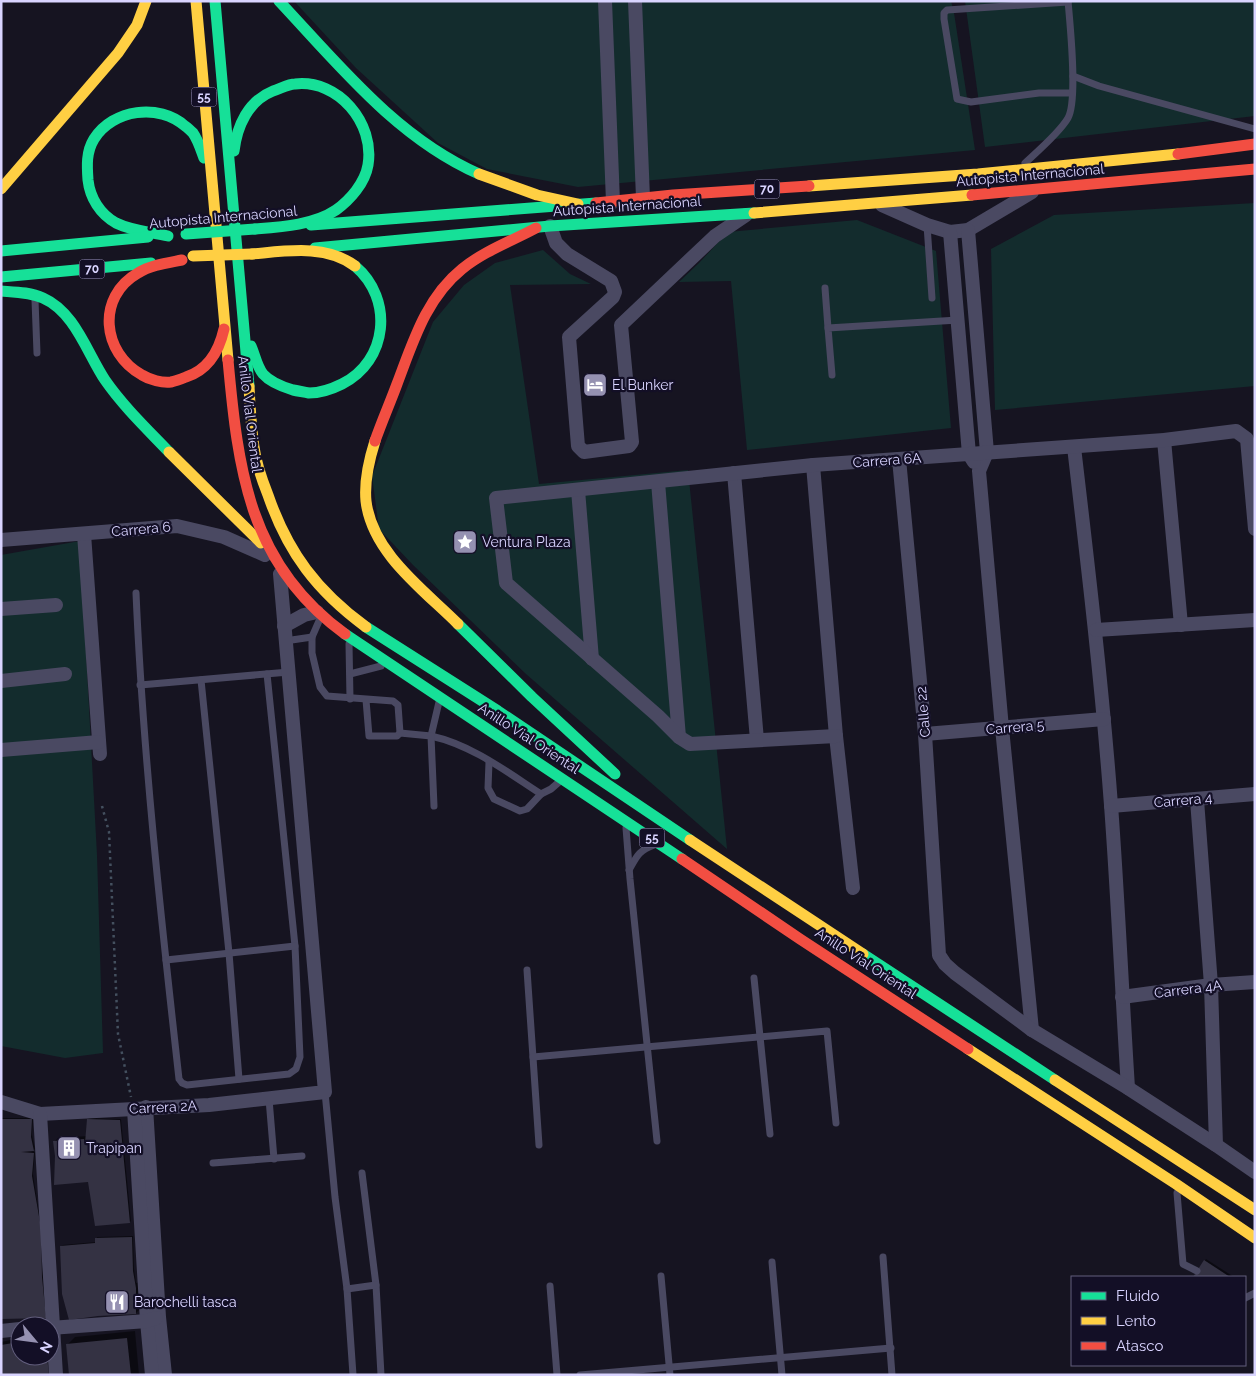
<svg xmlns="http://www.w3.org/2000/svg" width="1256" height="1376" font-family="Raleway,sans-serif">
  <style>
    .green { fill: #132c2d }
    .shadow { fill: #0007 }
    .building { fill: #343243 }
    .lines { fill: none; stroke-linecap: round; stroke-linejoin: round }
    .path { stroke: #44505f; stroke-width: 2.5; stroke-dasharray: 2.5 4; stroke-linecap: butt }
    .lane { stroke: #4a4962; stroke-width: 7 }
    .street { stroke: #4a4962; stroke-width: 14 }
    .fast { stroke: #16e098; stroke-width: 11 }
    .slow { stroke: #ffcf43; stroke-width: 11 }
    .jam { stroke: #f24e42; stroke-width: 11 }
    .fast-bridge { stroke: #16e098; stroke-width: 11 }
    .slow-bridge { stroke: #ffcf43; stroke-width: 11 }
    .labels { text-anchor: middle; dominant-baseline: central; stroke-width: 4.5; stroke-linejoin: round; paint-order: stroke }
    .shield { fill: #130f26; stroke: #9e99be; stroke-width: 1 }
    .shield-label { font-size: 12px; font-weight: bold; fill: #d9d4ff }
    .street-label { font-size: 14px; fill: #d9d4ff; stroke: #130f26 }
    .poi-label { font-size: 14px; fill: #d9d4ff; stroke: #130f26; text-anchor: start }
  </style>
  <rect width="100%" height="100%" fill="#161421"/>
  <g class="green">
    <path d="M 294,1 L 951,1 L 954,13 L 975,150 L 578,187 L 487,169 L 438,143 L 356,68 Z"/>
    <path d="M 965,1 L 1255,1 L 1255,116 L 985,147 Z"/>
    <path d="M 1255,203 L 1255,386 L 995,410 L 991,249 L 1054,215 Z"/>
    <path d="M 857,220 L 936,251 L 951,428 L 747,450 L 731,281 L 679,282 L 699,263 L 728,232 Z"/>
    <path d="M 543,250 L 570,274 L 591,284 L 510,285 L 539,484 L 688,470 L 727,849 L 526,674 L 413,565 L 379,529 L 372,476 L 433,322 L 464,285 L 495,263 Z"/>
    <path d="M 80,541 L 97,855 L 103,1053 L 65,1058 L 1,1046 L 1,555 Z"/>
  </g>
  <g class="shadow">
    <path d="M 1,1118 L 33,1118 L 32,1135 L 35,1149 L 33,1151 L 35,1152 L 33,1174 L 41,1226 L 43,1275 L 47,1316 L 1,1296 Z"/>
    <path d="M 89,1118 L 121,1119 L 131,1221 L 130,1222 L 89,1181 L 56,1167 L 54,1142 L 58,1138 L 88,1136 L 88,1119 Z"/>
    <path d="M 133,1236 L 134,1269 L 136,1283 L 141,1282 L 142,1307 L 136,1313 L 61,1246 L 63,1245 L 96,1242 L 97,1237 Z"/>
    <path d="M 1206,1259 L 1234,1277 L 1194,1277 Z"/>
    <path d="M 135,1331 L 139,1375 L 70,1375 L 67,1345 L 75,1337 Z"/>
    <path d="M 20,1338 L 20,1356 L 48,1356 L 49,1375 L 1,1375 L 1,1342 Z"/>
  </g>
  <g class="building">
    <path d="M 1,1119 L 32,1119 L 31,1137 L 34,1151 L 21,1152 L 34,1153 L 32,1176 L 41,1228 L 42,1277 L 46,1318 L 1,1319 Z"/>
    <path d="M 87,1119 L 120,1120 L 130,1223 L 95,1226 L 88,1182 L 54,1185 L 55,1156 L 53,1141 L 84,1139 L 85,1143 Z"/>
    <path d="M 132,1237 L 133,1271 L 136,1288 L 136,1314 L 98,1316 L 69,1320 L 62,1294 L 60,1246 L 95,1243 L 95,1238 Z"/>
    <path d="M 1204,1260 L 1230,1277 L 1193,1277 Z"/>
    <path d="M 127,1338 L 131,1375 L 69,1375 L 66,1344 Z"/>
    <path d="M 20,1339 L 20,1356 L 47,1356 L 49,1375 L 1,1375 L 1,1345 L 13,1343 L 13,1340 Z"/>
  </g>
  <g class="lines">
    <path class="path" d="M 102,806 L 109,832 L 118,1034 L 131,1097"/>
    <g class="lane">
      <path d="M 1068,2 L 947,10 L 944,13 L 944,19 L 957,99 L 971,102 L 1039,93 L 1072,93"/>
      <path d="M 1073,76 L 1099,86 L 1255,129"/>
      <path d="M 1025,163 C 1038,151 1060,132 1068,118 C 1078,100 1070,24 1068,1"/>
      <path d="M 927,225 L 932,298"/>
      <path d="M 825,288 L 828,328"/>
      <path d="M 35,300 L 37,353"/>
      <path d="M 832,375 L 828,328 L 958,320"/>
      <path d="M 136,593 C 143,755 161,918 179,1079 L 182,1083 L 187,1085 L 289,1074 L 296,1069 L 300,1057 L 295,946 L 267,674"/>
      <path d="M 319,621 L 312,637 L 312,653 L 320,687 L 327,696 L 393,701 L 398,705 L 400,733 L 397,736 L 369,736 L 366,700"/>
      <path d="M 285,641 L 312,637"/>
      <path d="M 349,644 L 350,699"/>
      <path d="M 350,674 L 381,666"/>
      <path d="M 201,680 L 229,953 L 239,1079"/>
      <path d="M 140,685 L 289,672"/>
      <path d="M 439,702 L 431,736 C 472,745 507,772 541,794 L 551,789 L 559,782"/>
      <path d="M 400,733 L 431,736 L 434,806"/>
      <path d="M 489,762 L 488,788 L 494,799 L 520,811 L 527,809 L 541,794"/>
      <path d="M 626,828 L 630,879 L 657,1141"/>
      <path d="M 629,870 C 637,856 638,851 654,845"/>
      <path d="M 166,960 L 295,946"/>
      <path d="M 527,970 L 539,1145"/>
      <path d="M 754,978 L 770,1134"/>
      <path d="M 533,1057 L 827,1031 L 836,1123"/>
      <path d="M 325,1092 L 335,1197 L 347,1289 L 353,1375"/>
      <path d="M 269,1099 L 274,1159"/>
      <path d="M 213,1163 L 302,1156"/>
      <path d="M 362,1173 L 376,1285 L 381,1375"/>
      <path d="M 1177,1193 L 1183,1264 L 1197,1271"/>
      <path d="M 883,1257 L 892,1375"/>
      <path d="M 772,1262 L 782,1375"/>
      <path d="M 661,1276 L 670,1375"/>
      <path d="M 550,1286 L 557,1375"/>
      <path d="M 347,1289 L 376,1285"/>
      <path d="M 1245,1298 L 1255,1293"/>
      <path d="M 580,1375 L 891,1348"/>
    </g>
    <g class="street">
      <path d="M 605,1 L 613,202"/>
      <path d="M 635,1 L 643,198"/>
      <path d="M 882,205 L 927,225 L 950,232 L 968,230 L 1032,192"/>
      <path d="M 550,226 L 556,243 L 567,254 L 611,281 L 615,292 L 613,297 L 569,337 L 578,446 L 584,452 L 629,446 L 632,442 L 621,325 L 715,236 L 746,215"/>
      <path d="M 968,230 L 987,452 L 979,471 L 1002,728 L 1032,1030"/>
      <path d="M 950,232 L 969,454 L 974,462"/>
      <path d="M 1164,440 L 1181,625"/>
      <path d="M 1074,447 C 1088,566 1102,685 1111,805 C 1118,899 1122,994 1128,1088"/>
      <path d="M 899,459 L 925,734 L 939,955 L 945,964 L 955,973 L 1032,1030 L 1128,1088 L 1216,1145 L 1255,1172"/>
      <path d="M 813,465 L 836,736 L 853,888"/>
      <path d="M 734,473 L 757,740"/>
      <path d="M 658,482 L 679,737"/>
      <path d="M 578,490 L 592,659"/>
      <path d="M 84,534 L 100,754"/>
      <path d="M 1,540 L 177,526 L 224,537 L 265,555"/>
      <path d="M 1,609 L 56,605"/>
      <path d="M 284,626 L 304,615 L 317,612"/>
      <path d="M 1096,630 L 1255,620"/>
      <path d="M 1,681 L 65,674"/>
      <path d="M 925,734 L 1104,719"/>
      <path d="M 836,736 L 690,744 L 679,737 L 658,716 L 506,583 L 496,498 L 813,465 L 1164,440 L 1236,431 L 1247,439 L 1255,529"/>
      <path d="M 1,750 L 99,742"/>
      <path d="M 1197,800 L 1211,985 L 1216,1145"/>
      <path d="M 1111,806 L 1255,794"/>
      <path d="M 1122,997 L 1211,985 L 1255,982"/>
      <path d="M 1,1102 L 40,1114 L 209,1105 L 325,1092 L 280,574"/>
      <path d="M 146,1107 L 159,1317 L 165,1375"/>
      <path d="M 134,1109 L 147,1321 L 152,1375"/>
      <path d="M 40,1114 L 56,1375"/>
      <path d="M 50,1328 L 147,1321 L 156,1318"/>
      <path d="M 1,1331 L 20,1329"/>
    </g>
    <g class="fast">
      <path d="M 215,1 L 249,386"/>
      <path d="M 279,1 C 339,65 397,138 479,174"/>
      <path d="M 234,151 C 237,126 248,101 273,91 C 280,89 288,84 295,84 C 338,79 375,123 368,165 C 365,183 350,200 336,210 C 314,225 281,227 255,229"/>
      <path d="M 311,225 L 596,203"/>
      <path d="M 168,236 C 151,232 132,231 116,223 C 100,214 90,198 88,180 C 87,166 86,152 94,139 C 113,109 159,103 185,126 C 188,128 191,131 193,133 C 198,140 201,150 204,158"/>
      <path d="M 315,248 L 550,226 L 754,213"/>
      <path d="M 1,251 L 148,237"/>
      <path d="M 1,277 L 151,263"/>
      <path d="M 1,291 C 15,292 30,292 43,298 C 75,312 87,353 105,380 C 123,406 147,429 169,452"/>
      <path d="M 251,346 C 255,355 257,367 263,374 C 270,382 283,387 293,390 C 298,391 304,392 309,393 C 320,393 332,389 342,384 C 388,361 394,299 355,266"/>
      <path d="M 458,624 L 532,697 L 615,774"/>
      <path d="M 366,627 L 498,711 L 690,840"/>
      <path d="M 345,634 L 682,859"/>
      <path d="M 863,954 L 1055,1080"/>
    </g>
    <g class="slow">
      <path d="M 196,1 L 228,360"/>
      <path d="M 479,174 L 537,195 L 578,204"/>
      <path d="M 809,186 L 978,174 L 1178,154"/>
      <path d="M 1,189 L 118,53 L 137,25 L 146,1"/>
      <path d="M 754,213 L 972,195"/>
      <path d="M 252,254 C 286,251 326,244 355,266"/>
      <path d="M 249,386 C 250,406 251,427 254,447 C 256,463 262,480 268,495 C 288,553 317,591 366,627"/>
      <path d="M 375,441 C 369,460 364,480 366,501 C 372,553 424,590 458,624"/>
      <path d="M 169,452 L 261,543"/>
      <path d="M 690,840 L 863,954"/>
      <path d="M 968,1049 L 1176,1184 L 1255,1238"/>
      <path d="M 1055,1080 L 1255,1210"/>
    </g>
    <g class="jam">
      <path d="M 1178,154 L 1255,144"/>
      <path d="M 972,195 L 1255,169"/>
      <path d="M 596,203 L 673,195 L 809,186"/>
      <path d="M 182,260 C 167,263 151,265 138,273 C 96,297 102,353 142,375 C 150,380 162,383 171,382 C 176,381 181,379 186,377 C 208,370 219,351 224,329"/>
      <path d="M 228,360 C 238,470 249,565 345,634"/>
      <path d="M 375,441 C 382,421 390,403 397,384 C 413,342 426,298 462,269 C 484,251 512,241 536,228"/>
      <path d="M 682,859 L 800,939 L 968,1049"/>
    </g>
    <path class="fast-bridge" d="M 186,234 L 255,229"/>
    <path class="slow-bridge" d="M 193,256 L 252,254"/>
  </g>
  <defs>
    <symbol id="hotel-square" viewBox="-11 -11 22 22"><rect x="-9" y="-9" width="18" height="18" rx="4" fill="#9591b1" stroke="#130f26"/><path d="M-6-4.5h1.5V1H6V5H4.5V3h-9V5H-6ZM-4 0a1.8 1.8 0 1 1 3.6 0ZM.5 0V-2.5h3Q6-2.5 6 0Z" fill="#fff"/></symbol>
    <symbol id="sight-square" viewBox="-11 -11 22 22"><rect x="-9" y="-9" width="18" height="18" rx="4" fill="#9591b1" stroke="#130f26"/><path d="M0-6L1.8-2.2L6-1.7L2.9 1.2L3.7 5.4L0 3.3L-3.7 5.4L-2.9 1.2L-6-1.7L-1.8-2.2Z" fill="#fff"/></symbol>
    <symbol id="building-square" viewBox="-11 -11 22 22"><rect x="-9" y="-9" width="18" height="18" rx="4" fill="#9591b1" stroke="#130f26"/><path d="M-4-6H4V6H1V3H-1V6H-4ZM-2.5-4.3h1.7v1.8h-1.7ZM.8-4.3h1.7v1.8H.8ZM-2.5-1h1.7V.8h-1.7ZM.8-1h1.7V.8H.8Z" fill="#fff"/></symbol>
    <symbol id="restaurant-square" viewBox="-11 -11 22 22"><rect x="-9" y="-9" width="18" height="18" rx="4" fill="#9591b1" stroke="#130f26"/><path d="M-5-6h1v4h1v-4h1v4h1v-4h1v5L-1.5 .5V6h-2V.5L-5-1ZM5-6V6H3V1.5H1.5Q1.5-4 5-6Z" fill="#fff"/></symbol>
  </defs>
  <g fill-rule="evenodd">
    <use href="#hotel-square" x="581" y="371" width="28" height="28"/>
    <use href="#sight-square" x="451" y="528" width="28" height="28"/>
    <use href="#building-square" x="55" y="1134" width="28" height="28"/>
    <use href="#restaurant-square" x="103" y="1288" width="28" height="28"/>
  </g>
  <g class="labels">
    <g class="shield">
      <rect x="191.5" y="87.5" width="25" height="19" rx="4"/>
      <rect x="754.5" y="179.5" width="25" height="19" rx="4"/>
      <rect x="79.5" y="259.5" width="25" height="19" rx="4"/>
      <rect x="639.5" y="828.5" width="25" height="19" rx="4"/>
    </g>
    <g class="shield-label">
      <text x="204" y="97">55</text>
      <text x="767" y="189">70</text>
      <text x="92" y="269">70</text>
      <text x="652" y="838">55</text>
    </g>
    <g class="street-label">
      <text transform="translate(1030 175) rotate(-5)">Autopista Internacional</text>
      <text transform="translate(627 206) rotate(-4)">Autopista Internacional</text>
      <text transform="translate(223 217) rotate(-5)">Autopista Internacional</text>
      <text transform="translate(250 414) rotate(83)">Anillo Vial Oriental</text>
      <text transform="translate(887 460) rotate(-4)">Carrera 6A</text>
      <text transform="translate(141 529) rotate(-5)">Carrera 6</text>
      <text transform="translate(923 712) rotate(-95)">Calle 22</text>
      <text transform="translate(1015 727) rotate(-5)">Carrera 5</text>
      <text transform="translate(529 738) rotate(33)">Anillo Vial Oriental</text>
      <text transform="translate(1183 800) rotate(-5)">Carrera 4</text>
      <text transform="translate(866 963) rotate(33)">Anillo Vial Oriental</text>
      <text transform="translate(1188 989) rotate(-7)">Carrera 4A</text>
      <text transform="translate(163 1107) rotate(-3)">Carrera 2A</text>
    </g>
    <g class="poi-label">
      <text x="612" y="385">El Bunker</text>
      <text x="482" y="542">Ventura Plaza</text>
      <text x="86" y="1148">Trapipan</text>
      <text x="134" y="1302">Barochelli tasca</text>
    </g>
  </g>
  <rect width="1256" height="1376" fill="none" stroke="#d9d4ff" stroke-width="5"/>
  <rect x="1071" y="1276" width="175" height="90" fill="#130f26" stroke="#625e7d"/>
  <rect x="1081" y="1292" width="25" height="8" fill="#16e098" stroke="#625e7d"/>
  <text x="1116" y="1301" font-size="15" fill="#d9d4ff">Fluido</text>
  <rect x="1081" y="1317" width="25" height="8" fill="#ffcf43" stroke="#625e7d"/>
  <text x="1116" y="1326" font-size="15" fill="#d9d4ff">Lento</text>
  <rect x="1081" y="1342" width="25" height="8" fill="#f24e42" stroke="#625e7d"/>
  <text x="1116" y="1351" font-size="15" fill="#d9d4ff">Atasco</text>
  <g transform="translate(35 1341) rotate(119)"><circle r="24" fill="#130f26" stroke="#625e7d"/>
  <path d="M0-4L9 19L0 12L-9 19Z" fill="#9591b1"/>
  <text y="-8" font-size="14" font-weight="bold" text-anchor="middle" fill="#d9d4ff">N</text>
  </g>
</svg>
